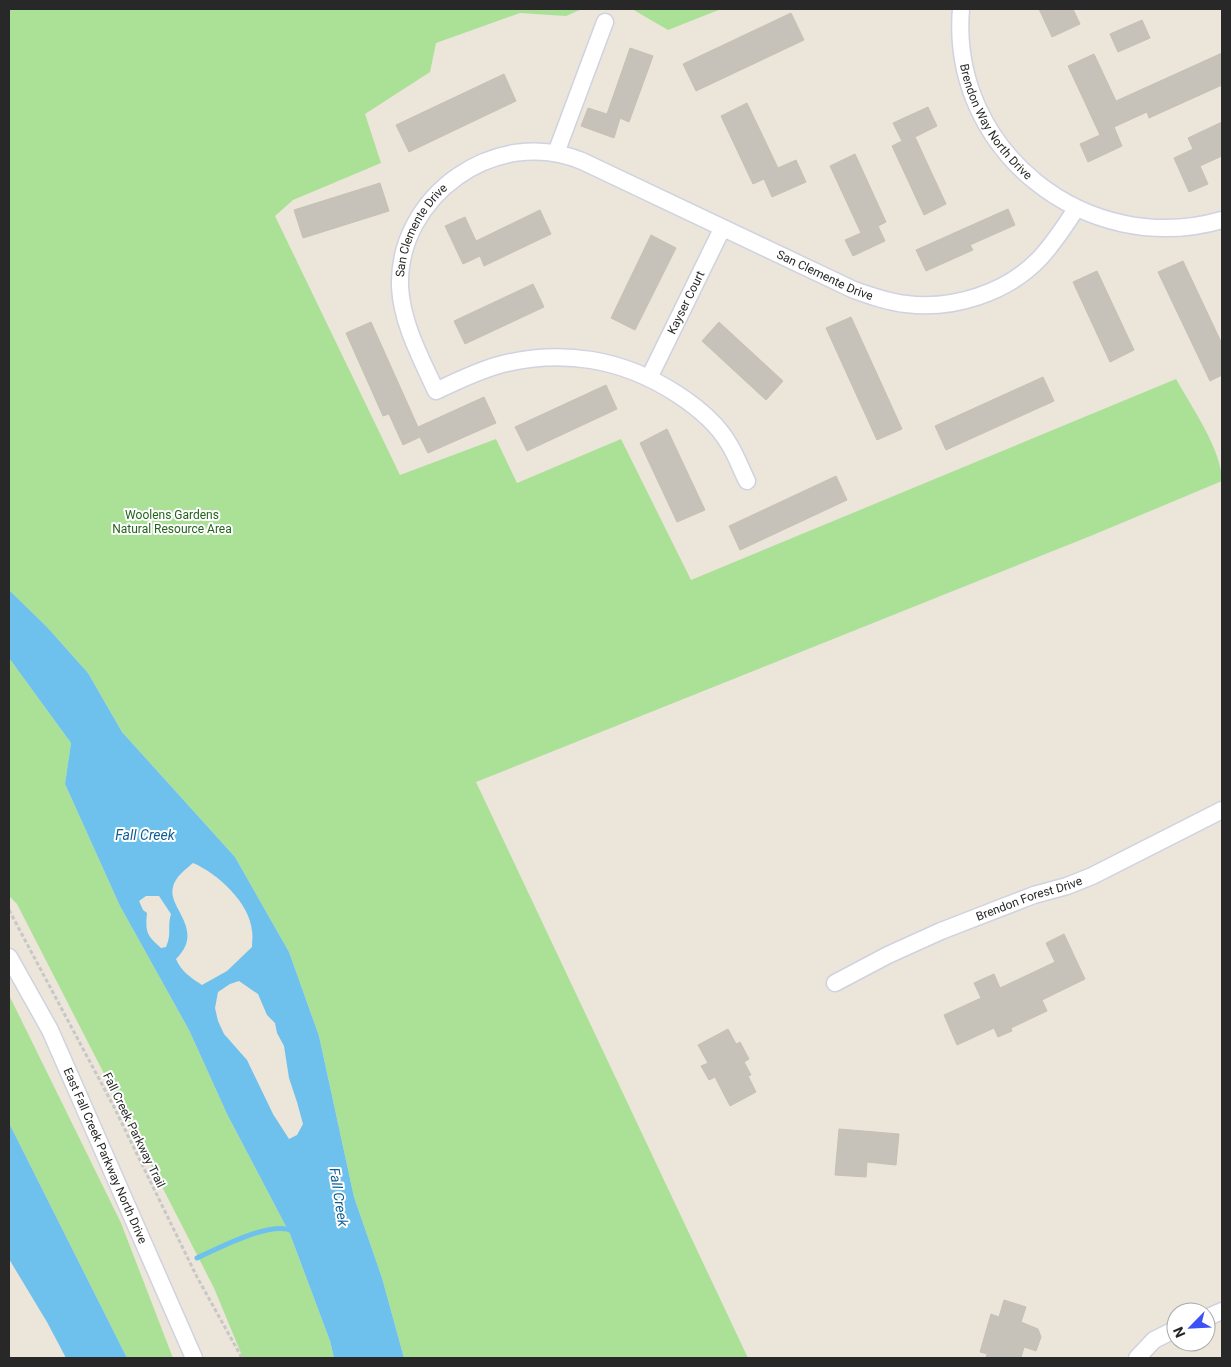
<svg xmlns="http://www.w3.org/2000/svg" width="1231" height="1367" font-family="Roboto,sans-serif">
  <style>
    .green { fill: #abe197 }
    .water { fill: #6ec1ec; fill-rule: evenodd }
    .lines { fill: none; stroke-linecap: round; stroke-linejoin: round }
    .stream { stroke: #6ec1ec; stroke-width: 5 }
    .building { fill: #c6c2ba; stroke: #c6c1b4 }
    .minor-casing { stroke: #d0d2e1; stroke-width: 19 }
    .path { stroke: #c7c7c7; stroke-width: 3; stroke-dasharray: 4 2.5; stroke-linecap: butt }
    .minor { stroke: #fff; stroke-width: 16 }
    .labels { text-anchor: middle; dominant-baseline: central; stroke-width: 4; stroke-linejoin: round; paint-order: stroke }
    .street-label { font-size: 12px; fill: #282828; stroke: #fff }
    .park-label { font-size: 12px; fill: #24631b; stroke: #fff }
    .water-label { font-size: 14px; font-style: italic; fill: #0f5e95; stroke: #fff }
  </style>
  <rect width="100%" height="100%" fill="#ebe5da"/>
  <g class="green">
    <path d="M 9,9 L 582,9 L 566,16 L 520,13 L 436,43 L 430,72 L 365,114 L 381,163 L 293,200 L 275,216 L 400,475 L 496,439 L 517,483 L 621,439 L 691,580 L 1176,379 C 1191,406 1222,450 1222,481 L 1093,535 L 476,782 L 748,1358 L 404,1358 L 382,1278 L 354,1197 L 319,1036 L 289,952 L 235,857 L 122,732 L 88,673 L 47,627 L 9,590 Z"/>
    <path d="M 632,9 L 721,9 L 668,30 Z"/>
    <path d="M 9,658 L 71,743 L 65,784 L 120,906 L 189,1030 L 227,1114 L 290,1234 L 330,1341 L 334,1358 L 243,1358 L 214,1288 L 17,904 L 9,896 Z"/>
    <path d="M 9,995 L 121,1223 L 173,1358 L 127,1358 L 9,1123 Z"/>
  </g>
  <g class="water">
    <path d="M 9,590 L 47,627 L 88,673 L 122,732 L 235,857 L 289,952 L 319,1036 L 354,1197 L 382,1278 L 404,1358 L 334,1358 L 330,1341 L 290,1234 L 227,1114 L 189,1030 L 120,906 L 65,784 L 71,743 L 9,658 ZM 193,863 C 217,873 250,903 252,931 C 253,936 252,942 252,947 L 227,971 L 202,985 C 191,978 181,971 176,959 C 206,929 167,908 173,887 C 175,877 186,869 193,863 ZM 146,896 L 159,896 L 171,914 C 167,927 172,933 166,947 L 161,948 C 147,936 145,932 147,913 L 143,910 L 139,901 ZM 239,981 L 258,994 L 267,1015 L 275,1023 L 277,1033 L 284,1046 L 289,1078 L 297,1102 L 303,1124 L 297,1135 L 289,1139 L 273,1114 L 247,1060 L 224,1034 L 218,1021 L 215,1008 L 218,992 L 230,984 Z"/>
    <path d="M 9,1123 L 127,1358 L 66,1358 L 47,1322 L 9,1259 Z"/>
  </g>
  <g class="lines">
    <path class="stream" d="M 197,1258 C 219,1248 271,1220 293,1231"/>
  </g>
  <g class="building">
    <path d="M 1039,9 L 1073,9 L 1080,24 L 1052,37 Z"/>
    <path d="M 791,13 L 804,40 L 696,91 L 683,64 Z"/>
    <path d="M 1142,20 L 1150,38 L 1118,52 L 1110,34 Z"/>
    <path d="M 630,48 L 653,56 L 629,122 L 620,118 L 614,138 L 581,126 L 588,108 L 607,114 Z"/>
    <path d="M 1222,53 L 1222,85 L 1149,118 L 1147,112 L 1114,127 L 1122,146 L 1088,162 L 1080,144 L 1100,135 L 1068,66 L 1094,54 L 1116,101 Z"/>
    <path d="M 504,74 L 516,101 L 409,152 L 396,125 Z"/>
    <path d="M 747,103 L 778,168 L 796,160 L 806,182 L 772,197 L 764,179 L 753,184 L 721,116 Z"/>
    <path d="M 928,107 L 937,126 L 915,137 L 946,204 L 924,215 L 892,146 L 902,141 L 893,123 Z"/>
    <path d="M 1222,122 L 1222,156 L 1200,166 L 1208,184 L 1189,192 L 1174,158 L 1193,149 L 1188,138 Z"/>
    <path d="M 855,154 L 886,222 L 878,226 L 885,241 L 853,256 L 845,240 L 861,233 L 830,166 Z"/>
    <path d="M 380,183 L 389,211 L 303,238 L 294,210 Z"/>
    <path d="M 1008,209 L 1015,225 L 970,245 L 973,250 L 926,271 L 916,250 Z"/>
    <path d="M 540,210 L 551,234 L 484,266 L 480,256 L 463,264 L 445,226 L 465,217 L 476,241 Z"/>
    <path d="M 651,235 L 676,248 L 635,330 L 611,318 Z"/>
    <path d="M 1183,261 L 1222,344 L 1222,375 L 1210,381 L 1158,272 Z"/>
    <path d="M 1097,271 L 1134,350 L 1110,362 L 1073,282 Z"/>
    <path d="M 533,284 L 544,307 L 465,344 L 454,321 Z"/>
    <path d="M 851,317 L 902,429 L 877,440 L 826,328 Z"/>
    <path d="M 371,322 L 418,427 L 484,397 L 496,423 L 428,453 L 420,437 L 403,445 L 389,414 L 383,416 L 346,333 Z"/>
    <path d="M 719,322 L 783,381 L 766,400 L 702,341 Z"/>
    <path d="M 1043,377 L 1054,401 L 946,450 L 935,426 Z"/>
    <path d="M 606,385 L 617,409 L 527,451 L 515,427 Z"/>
    <path d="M 667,429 L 705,510 L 677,522 L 640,443 Z"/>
    <path d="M 836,476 L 847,500 L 740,550 L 729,526 Z"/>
    <path d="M 1064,934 L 1085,979 L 1042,1000 L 1047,1011 L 1011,1028 L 1012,1031 L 998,1037 L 994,1028 L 957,1045 L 944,1015 L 981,998 L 974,983 L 994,974 L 1000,988 L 1055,962 L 1046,943 Z"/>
    <path d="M 728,1029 L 736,1044 L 740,1042 L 749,1059 L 744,1062 L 751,1075 L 748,1076 L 756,1092 L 730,1106 L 715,1077 L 709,1080 L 701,1066 L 708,1063 L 698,1045 Z"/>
    <path d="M 839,1129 L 899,1134 L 896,1165 L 867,1162 L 866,1177 L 835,1175 Z"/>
    <path d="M 1004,1300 L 1026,1307 L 1021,1322 L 1038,1329 L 1041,1337 L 1036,1351 L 1024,1347 L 1021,1358 L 986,1358 L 987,1354 L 980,1352 L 991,1314 L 999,1317 Z"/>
  </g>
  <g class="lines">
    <defs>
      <g id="minor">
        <path id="s1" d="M 961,9 C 949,151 1087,259 1222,220"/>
        <path d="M 556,153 L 605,22"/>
        <path id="s2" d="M 649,378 L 722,229"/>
        <path id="s3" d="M 747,481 C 741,469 736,455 729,444 C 717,423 697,407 677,394 C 623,359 562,348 499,365 C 477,371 457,381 436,391 C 421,358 402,324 400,287 C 397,196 496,125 582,161 L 854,290 C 871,296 888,302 906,304 C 953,310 1007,293 1040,258 C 1054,243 1065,226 1076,209"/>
        <path id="s4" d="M 9,957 L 50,1030 L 194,1358"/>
        <path id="s5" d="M 835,983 L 888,955 L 941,931 L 1034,895 L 1067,886 L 1092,876 L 1222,810"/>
        <path d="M 1206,1318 L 1222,1311"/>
        <path d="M 1137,1358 L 1154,1340 L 1176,1329"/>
      </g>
    </defs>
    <use href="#minor" class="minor-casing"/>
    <path class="path" d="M 9,910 L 114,1107 L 197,1277 L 242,1358"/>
    <use href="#minor" class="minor"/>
  </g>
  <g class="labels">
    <g class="street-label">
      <text stroke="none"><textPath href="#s1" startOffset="122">Brendon Way North Drive</textPath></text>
      <text stroke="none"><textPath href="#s3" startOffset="541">San Clemente Drive</textPath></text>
      <text stroke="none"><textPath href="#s3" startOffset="1008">San Clemente Drive</textPath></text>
      <text stroke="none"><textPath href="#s2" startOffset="84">Kayser Court</textPath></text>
      <text stroke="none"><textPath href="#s5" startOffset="212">Brendon Forest Drive</textPath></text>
      <text transform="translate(134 1130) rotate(64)">Fall Creek Parkway Trail</text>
      <text stroke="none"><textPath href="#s4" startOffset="221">East Fall Creek Parkway North Drive</textPath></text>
    </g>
    <g class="park-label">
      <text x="172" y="515">Woolens Gardens<tspan x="172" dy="14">Natural Resource Area</tspan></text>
    </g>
    <g class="water-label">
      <text x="145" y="835">Fall Creek</text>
      <text transform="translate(339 1197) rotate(81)">Fall Creek</text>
    </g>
  </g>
  <rect width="1231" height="1367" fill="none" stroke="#282828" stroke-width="20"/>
  <g transform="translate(1191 1327) rotate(246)"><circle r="24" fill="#ffffff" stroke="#a9a9a9"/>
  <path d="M0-4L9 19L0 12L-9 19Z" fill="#3c51f6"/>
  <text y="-8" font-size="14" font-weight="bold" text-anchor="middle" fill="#282828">N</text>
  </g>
</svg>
